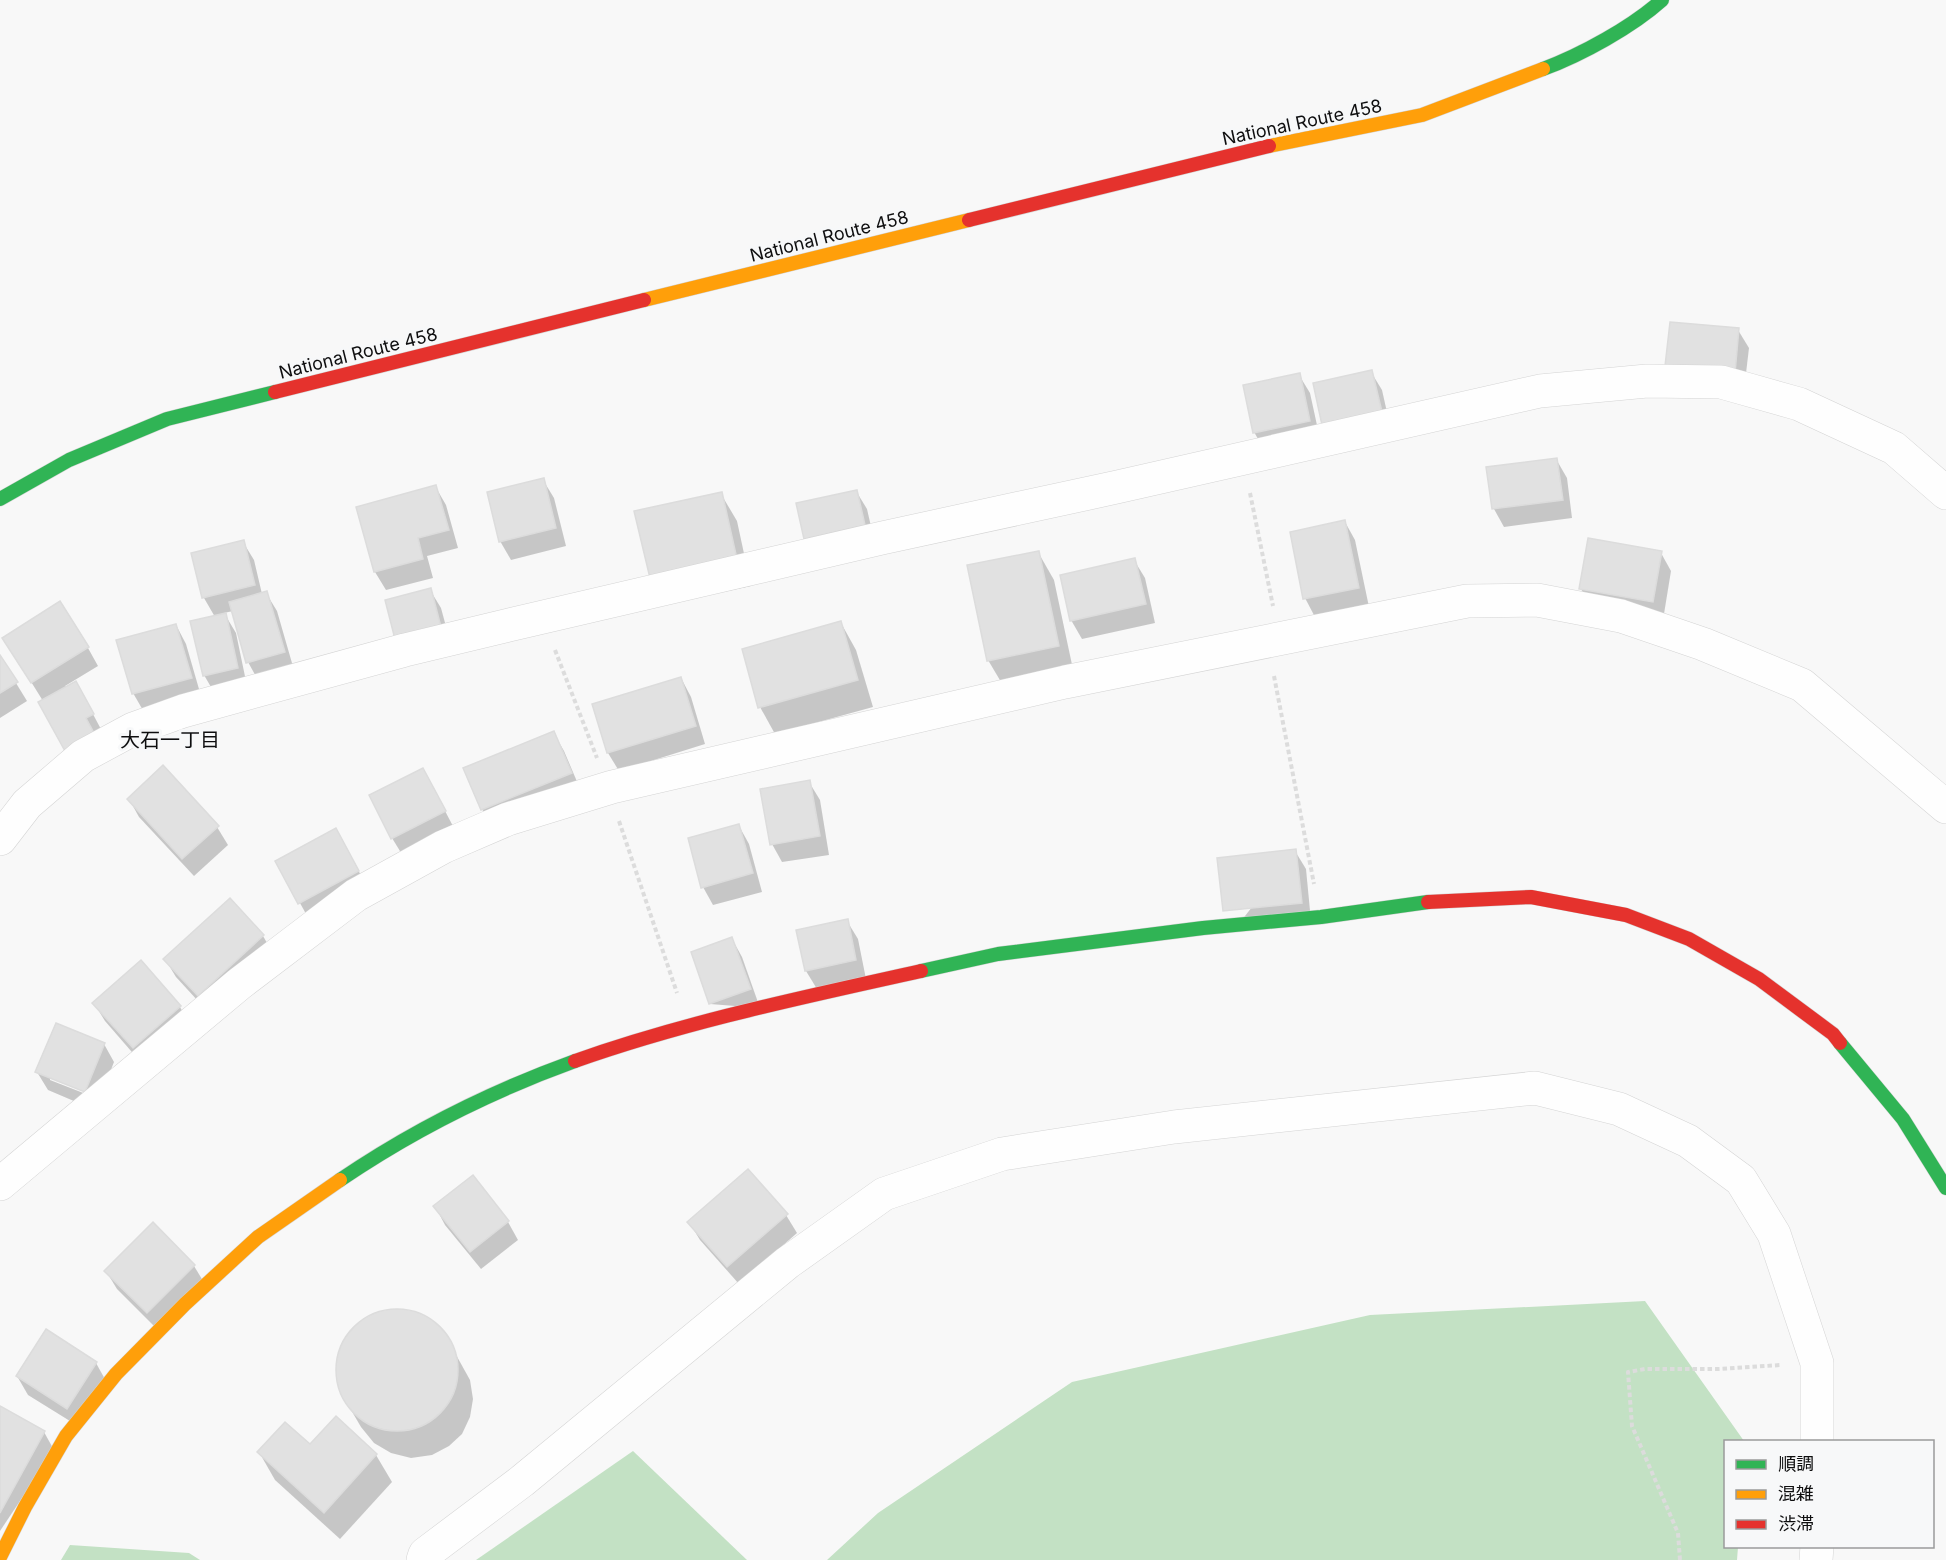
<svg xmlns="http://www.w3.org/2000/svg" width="1946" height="1560" font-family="Inter,'Noto Sans JP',sans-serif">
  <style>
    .forest { fill: #c3e1c4 }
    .shadow { fill: #0003; fill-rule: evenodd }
    .building { fill: #e1e1e1; stroke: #dcdcdc; stroke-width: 1.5 }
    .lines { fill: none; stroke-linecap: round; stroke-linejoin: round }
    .street-casing { stroke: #d4d4d4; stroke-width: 34 }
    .fast-casing { stroke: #d4d4d4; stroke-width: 15 }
    .slow-casing { stroke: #d4d4d4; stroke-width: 15 }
    .jam-casing { stroke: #d4d4d4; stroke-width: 15 }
    .path { stroke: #dcdcdc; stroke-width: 4; stroke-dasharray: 4.5 3; stroke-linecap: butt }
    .street { stroke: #fefefe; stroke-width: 33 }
    .fast { stroke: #30b455; stroke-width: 14 }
    .slow { stroke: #ff9f0a; stroke-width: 14 }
    .jam { stroke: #e5322d; stroke-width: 14 }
    .labels { text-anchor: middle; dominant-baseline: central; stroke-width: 6; stroke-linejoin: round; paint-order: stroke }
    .street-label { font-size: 18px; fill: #0e0e0f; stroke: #f7f8f9 }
    .neighbourhood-label { font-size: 20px; fill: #0e0e0f; stroke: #f7f8f9 }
  </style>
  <rect width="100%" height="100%" fill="#f8f8f8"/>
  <g class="forest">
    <path d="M 1645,1301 L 1744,1441 L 1726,1442 L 1726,1546 L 1738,1547 L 1737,1560 L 827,1560 L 878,1513 L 1072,1382 L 1370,1315 Z"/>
    <path d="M 633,1451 L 747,1560 L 476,1560 Z"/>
    <path d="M 70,1545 L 189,1553 L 200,1560 L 61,1560 Z"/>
  </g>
  <g class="shadow">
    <path d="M 1738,330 L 1749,348 L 1744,390 L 1678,384 Z"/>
    <path d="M 1371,372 L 1382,390 L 1391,430 L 1315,384 Z"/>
    <path d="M 1299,375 L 1310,393 L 1320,439 L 1265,451 L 1254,432 Z"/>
    <path d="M 1556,459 L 1567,478 L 1572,518 L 1504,527 L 1494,509 L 1488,469 Z"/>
    <path d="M 543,480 L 554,498 L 566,546 L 511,560 L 500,541 Z"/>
    <path d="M 435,486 L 446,505 L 458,548 L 427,556 L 433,578 L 386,590 L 375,572 L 358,508 Z"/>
    <path d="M 856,491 L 867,509 L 875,544 L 816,557 L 805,539 Z"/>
    <path d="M 721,494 L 737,521 L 751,586 L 667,604 Z"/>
    <path d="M 1345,522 L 1355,540 L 1369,607 L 1315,617 L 1305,598 Z"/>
    <path d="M 243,542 L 254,560 L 262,594 L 266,593 L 277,611 L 294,670 L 258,680 L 248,662 L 233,611 L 224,613 L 236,633 L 247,686 L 215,694 L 204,675 L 215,617 L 204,598 Z"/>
    <path d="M 1038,552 L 1054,580 L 1074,674 L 1004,687 L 988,660 Z"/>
    <path d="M 1661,553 L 1671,571 L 1663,620 L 1591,607 L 1581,589 Z"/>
    <path d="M 1134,560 L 1145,578 L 1155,623 L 1082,639 L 1071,620 Z"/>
    <path d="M 430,590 L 441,608 L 451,645 L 397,638 Z"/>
    <path d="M 841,623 L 856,650 L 873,707 L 775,734 L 760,707 Z"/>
    <path d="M 176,625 L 186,644 L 201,696 L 144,712 L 133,693 Z"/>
    <path d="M 88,648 L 98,666 L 65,686 L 86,701 L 103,733 L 96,737 L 43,701 L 15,656 Z"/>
    <path d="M 0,657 L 27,701 L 0,718 Z"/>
    <path d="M 681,678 L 691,697 L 705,744 L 619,771 L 608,753 Z"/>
    <path d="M 553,732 L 564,751 L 581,791 L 493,827 L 482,809 Z"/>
    <path d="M 809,782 L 820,800 L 829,855 L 782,862 L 772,844 Z"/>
    <path d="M 433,788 L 455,830 L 403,856 L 392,838 Z"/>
    <path d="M 129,799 L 217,827 L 228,845 L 194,876 L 139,817 Z"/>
    <path d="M 739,826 L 749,844 L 762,892 L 713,905 L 703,887 Z"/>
    <path d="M 346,848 L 369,890 L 310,921 L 277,862 Z"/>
    <path d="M 1295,851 L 1306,869 L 1311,921 L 1235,929 Z"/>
    <path d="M 230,900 L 263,936 L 274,955 L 209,1013 L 176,977 L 165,959 Z"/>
    <path d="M 847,921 L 858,939 L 866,979 L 817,989 L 806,971 Z"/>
    <path d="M 732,939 L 742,957 L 760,1008 L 710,1004 Z"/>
    <path d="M 94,1003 L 180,1007 L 190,1025 L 144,1066 L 105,1021 Z"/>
    <path d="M 104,1044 L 114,1062 L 95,1110 L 48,1090 L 37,1072 ZM 50,1077 L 92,1094 L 91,1096 L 50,1080 Z"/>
    <path d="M 472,1177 L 508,1222 L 518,1240 L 481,1269 L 445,1225 L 435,1206 Z"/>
    <path d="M 786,1215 L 797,1233 L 739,1284 L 700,1240 L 689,1222 Z"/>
    <path d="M 194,1266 L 205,1284 L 158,1330 L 117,1289 L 106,1271 Z"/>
    <path d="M 397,1310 L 415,1313 L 432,1322 L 445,1335 L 470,1380 L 473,1399 L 470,1417 L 462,1434 L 449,1446 L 432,1455 L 411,1458 L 391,1453 L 374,1443 L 361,1427 L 344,1398 L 338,1379 L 338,1358 L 345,1339 L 359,1323 L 376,1314 Z"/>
    <path d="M 96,1363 L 106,1381 L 78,1426 L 28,1395 L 17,1376 Z"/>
    <path d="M 0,1408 L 44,1432 L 54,1450 L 0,1531 Z"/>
    <path d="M 259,1452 L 376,1455 L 392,1482 L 340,1539 L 275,1480 Z"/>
  </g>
  <g class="building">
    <path d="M 1670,322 L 1739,328 L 1735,373 L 1665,366 Z"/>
    <path d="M 1372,370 L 1382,412 L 1322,425 L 1313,383 Z"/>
    <path d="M 1300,373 L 1310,421 L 1253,433 L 1243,385 Z"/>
    <path d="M 1557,458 L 1563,500 L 1492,509 L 1486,467 Z"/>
    <path d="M 544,478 L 556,528 L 499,542 L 487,492 Z"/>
    <path d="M 436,485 L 449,530 L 418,538 L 423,559 L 374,572 L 356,507 Z"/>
    <path d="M 857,490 L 865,525 L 804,539 L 796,503 Z"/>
    <path d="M 722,492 L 737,559 L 650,578 L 634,511 Z"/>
    <path d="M 1345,520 L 1359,588 L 1303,599 L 1290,532 Z"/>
    <path d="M 1588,538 L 1662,551 L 1653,602 L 1579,589 Z"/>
    <path d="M 244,540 L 255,585 L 202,598 L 191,553 Z"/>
    <path d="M 1039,551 L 1059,646 L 987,661 L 967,565 Z"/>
    <path d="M 1135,558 L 1146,604 L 1070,621 L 1060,575 Z"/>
    <path d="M 431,588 L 441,627 L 395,639 L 385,600 Z"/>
    <path d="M 267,591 L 285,652 L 246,663 L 229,602 Z"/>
    <path d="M 60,601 L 89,647 L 31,683 L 2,638 Z"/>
    <path d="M 226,613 L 238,668 L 203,676 L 190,621 Z"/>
    <path d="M 841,621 L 858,680 L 758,708 L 742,649 Z"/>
    <path d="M 176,624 L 192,678 L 132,694 L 116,640 Z"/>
    <path d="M 0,655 L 18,682 L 0,693 Z"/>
    <path d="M 681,677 L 696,726 L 607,753 L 592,704 Z"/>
    <path d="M 76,681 L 94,714 L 86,718 L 95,735 L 65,751 L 38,702 Z"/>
    <path d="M 554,731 L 572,773 L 481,810 L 463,768 Z"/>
    <path d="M 163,765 L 219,826 L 182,859 L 127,799 Z"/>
    <path d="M 423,768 L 446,811 L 391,839 L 369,795 Z"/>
    <path d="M 810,780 L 820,836 L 770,845 L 760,789 Z"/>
    <path d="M 739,824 L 753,873 L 701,888 L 688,838 Z"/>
    <path d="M 336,828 L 359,871 L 298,904 L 275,861 Z"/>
    <path d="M 1296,849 L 1302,903 L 1223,911 L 1217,858 Z"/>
    <path d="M 230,898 L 264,935 L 198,996 L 163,959 Z"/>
    <path d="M 848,919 L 856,960 L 805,971 L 796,930 Z"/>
    <path d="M 732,937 L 751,989 L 709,1004 L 691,952 Z"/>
    <path d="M 141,960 L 181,1006 L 133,1048 L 92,1003 Z"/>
    <path d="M 56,1023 L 105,1043 L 85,1092 L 35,1072 Z"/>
    <path d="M 748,1169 L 788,1214 L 727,1267 L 687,1222 Z"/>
    <path d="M 473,1175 L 509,1221 L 470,1252 L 433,1206 Z"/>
    <path d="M 153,1222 L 195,1265 L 147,1313 L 104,1271 Z"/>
    <circle cx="397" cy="1370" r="61"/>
    <path d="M 46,1329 L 97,1362 L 67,1409 L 16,1376 Z"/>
    <path d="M 0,1406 L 45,1431 L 0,1513 Z"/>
    <path d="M 336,1416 L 377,1454 L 324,1513 L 257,1452 L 285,1422 L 310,1444 Z"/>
  </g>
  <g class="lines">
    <defs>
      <g id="street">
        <path d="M 0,839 L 27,804 L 83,756 L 133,729 L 183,711 L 405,650 L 509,625 L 882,538 L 1117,487 L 1540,391 L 1647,381 L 1721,382 L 1799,404 L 1894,448 L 1946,493"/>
        <path d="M 0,1184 L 239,984 L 356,895 L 443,847 L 508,819 L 612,787 L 1065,682 L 1467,601 L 1537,600 L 1621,616 L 1703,644 L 1802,685 L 1946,807"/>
        <path d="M 423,1560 L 425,1554 L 522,1481 L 787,1263 L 884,1194 L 1002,1154 L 1174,1127 L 1535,1088 L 1619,1109 L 1688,1141 L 1741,1180 L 1774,1234 L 1817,1363 L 1817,1442"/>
        <path d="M 1816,1560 L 1817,1546"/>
      </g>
      <g id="fast">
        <path d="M 1543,69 C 1581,55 1632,27 1662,0"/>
        <path d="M 0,499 L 69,460 L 167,419 L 275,392"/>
        <path d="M 921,971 L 998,954 L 1203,928 L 1321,917 L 1428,902"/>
        <path d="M 1840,1043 L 1903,1119 L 1946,1188"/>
        <path d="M 340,1180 C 412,1131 492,1091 575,1061"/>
      </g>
      <g id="slow">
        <path d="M 1269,146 L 1422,115 L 1543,69"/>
        <path d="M 644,300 L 969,220"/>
        <path d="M 0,1557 L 25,1507 L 66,1436 L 116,1374 L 185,1304 L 258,1237 L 340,1180"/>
      </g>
      <g id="jam">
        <path d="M 969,220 L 1269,146"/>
        <path d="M 275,392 L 644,300"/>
        <path d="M 1428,902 L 1531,897 L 1626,915 L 1689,939 L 1759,979 L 1833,1034 L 1840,1043"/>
        <path d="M 575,1061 C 688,1021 805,997 921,971"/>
      </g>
    </defs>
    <use href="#street" class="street-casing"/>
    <use href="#fast" class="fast-casing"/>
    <use href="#slow" class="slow-casing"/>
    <use href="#jam" class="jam-casing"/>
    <g class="path">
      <path d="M 1250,493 L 1273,606"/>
      <path d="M 555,650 L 597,758"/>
      <path d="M 1274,676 L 1314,884"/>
      <path d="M 619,821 L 677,993"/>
      <path d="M 1680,1560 L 1678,1533 L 1632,1426 L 1628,1372 L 1645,1369 L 1719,1369 L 1781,1365"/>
    </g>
    <use href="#street" class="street"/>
    <use href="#fast" class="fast"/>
    <use href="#slow" class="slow"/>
    <use href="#jam" class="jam"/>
  </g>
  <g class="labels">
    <g class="street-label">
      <text transform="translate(1302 122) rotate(-12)">National Route 458</text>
      <text transform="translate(829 236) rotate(-14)">National Route 458</text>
      <text transform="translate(358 353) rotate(-14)">National Route 458</text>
    </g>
    <g class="neighbourhood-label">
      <text x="170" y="740">大石一丁目</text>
    </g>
  </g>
  <rect x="1724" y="1440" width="210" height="108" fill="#f7f8f9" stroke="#9a9a9b" stroke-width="1.5"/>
  <rect x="1736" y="1460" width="30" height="9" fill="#30b455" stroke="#9a9a9b" stroke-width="1.5"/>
  <text x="1778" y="1470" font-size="18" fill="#0e0e0f">順調</text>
  <rect x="1736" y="1490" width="30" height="9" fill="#ff9f0a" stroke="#9a9a9b" stroke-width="1.5"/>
  <text x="1778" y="1500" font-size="18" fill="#0e0e0f">混雑</text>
  <rect x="1736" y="1520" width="30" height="9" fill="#e5322d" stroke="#9a9a9b" stroke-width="1.5"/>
  <text x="1778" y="1530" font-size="18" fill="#0e0e0f">渋滞</text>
</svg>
